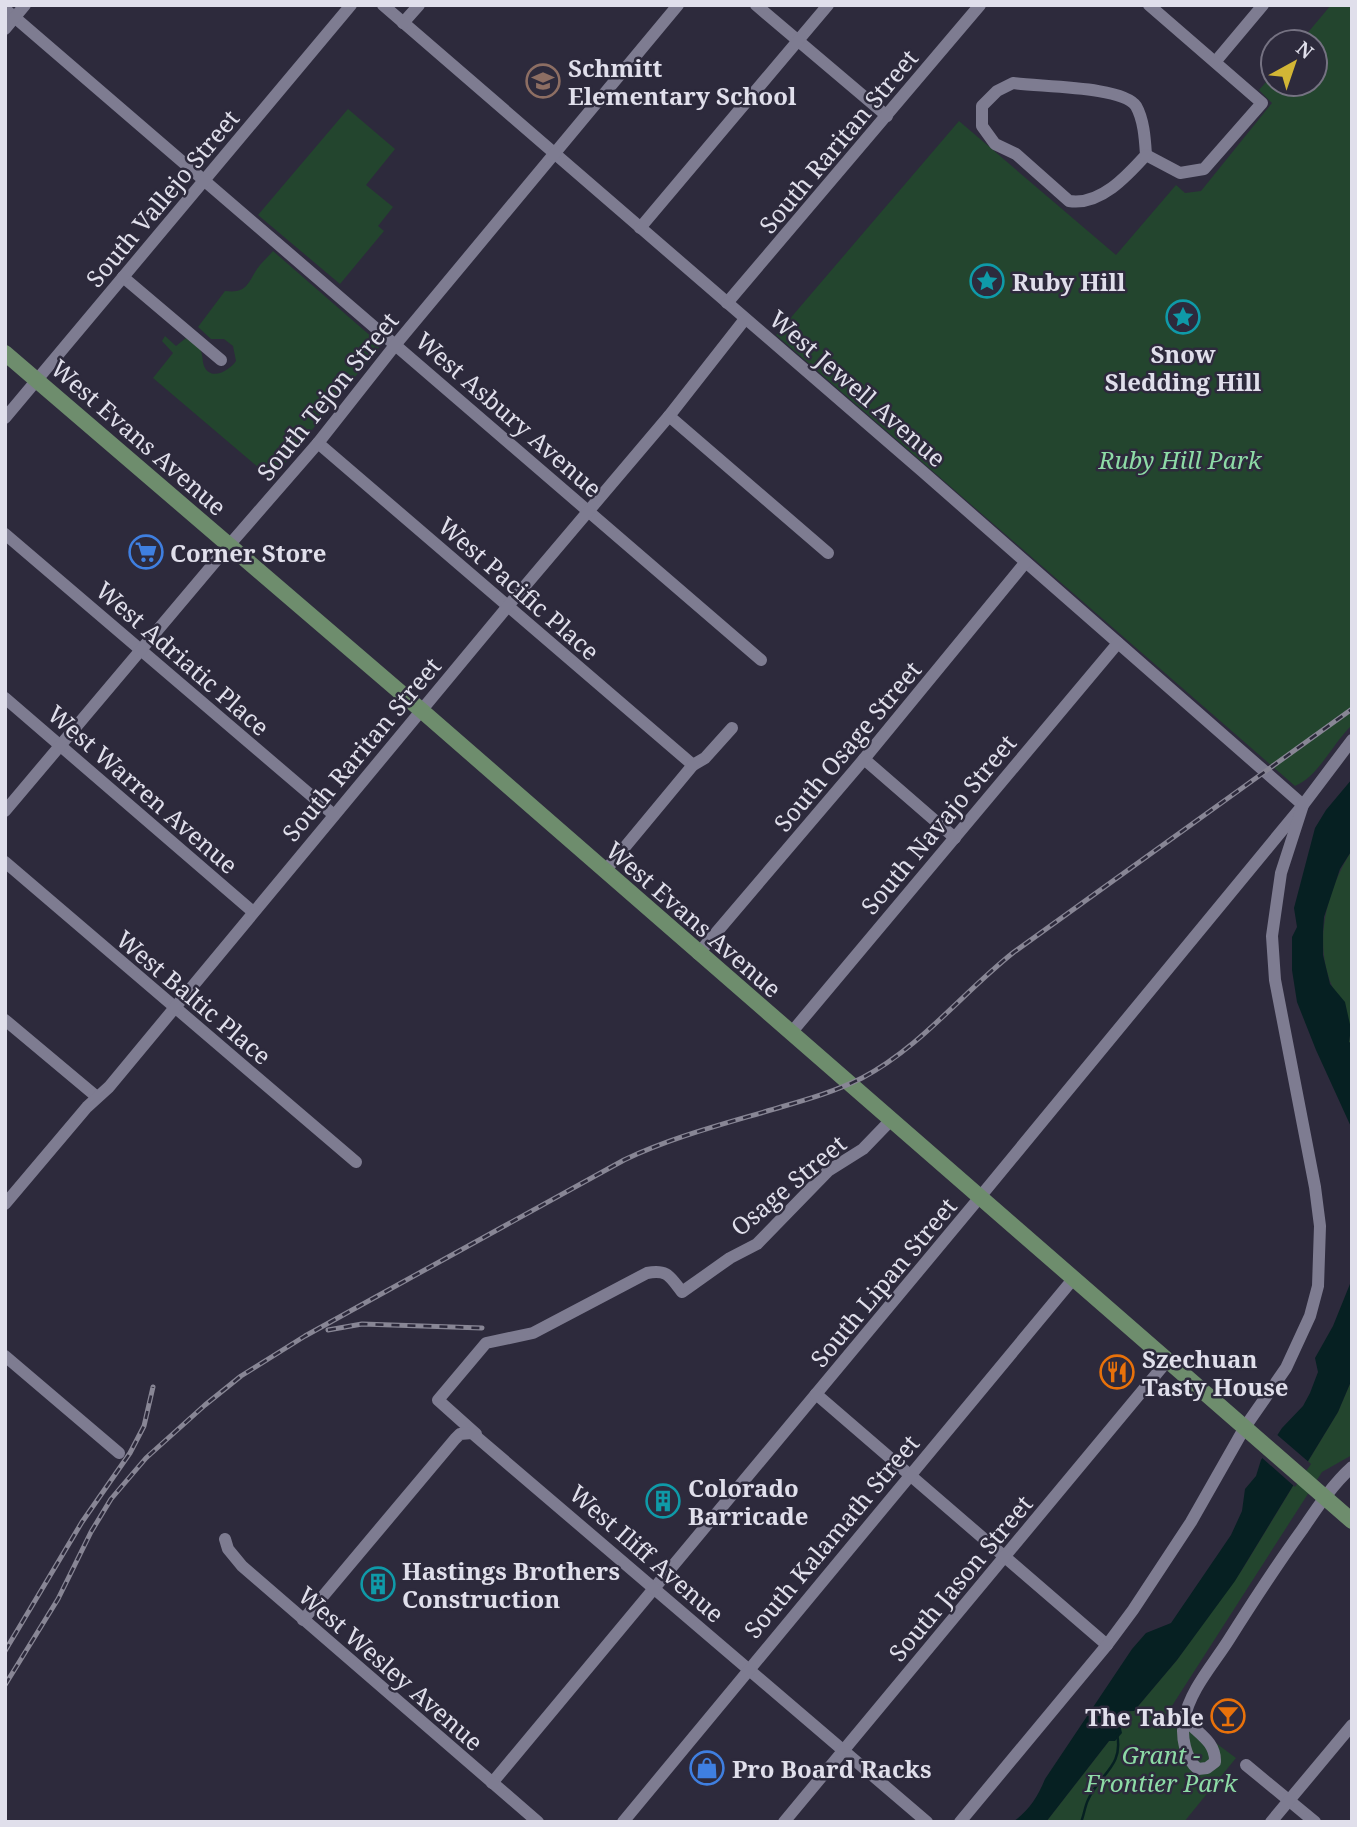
<svg xmlns="http://www.w3.org/2000/svg" width="1357" height="1827" font-family="'Noto Serif',serif">
  <style>
    .green { fill: #23452e }
    .water { fill: #062022 }
    .pier { fill: #2d2a3c }
    .lines { fill: none; stroke-linecap: round; stroke-linejoin: round }
    .stream { stroke: #062022; stroke-width: 2.5 }
    .minor { stroke: #7e7c91; stroke-width: 12 }
    .major { stroke: #6e8d6d; stroke-width: 16 }
    .rail-casing { stroke: #888695; stroke-width: 5 }
    .rail { stroke: #2d2a3c; stroke-width: 2.5; stroke-dasharray: 8; stroke-linecap: butt }
    .labels { text-anchor: middle; dominant-baseline: central; stroke-width: 5; stroke-linejoin: round; paint-order: stroke }
    .poi-label { font-size: 24px; font-weight: bold; fill: #e0dfeb; stroke: #2d2a3c; text-anchor: start }
    .street-label { font-size: 24px; fill: #e0dfeb; stroke: #2d2a3c }
    .park-label { font-size: 24px; font-style: italic; fill: #8ddba6; stroke: #2d2a3c }
  </style>
  <rect width="100%" height="100%" fill="#2d2a3c"/>
  <g class="green">
    <path d="M 1331,5 L 1352,5 L 1352,725 C 1332,744 1319,776 1295,786 L 776,335 L 959,121 L 1116,255 L 1176,185 L 1185,193 L 1201,191 L 1272,103 L 1259,90 L 1273,74 L 1273,84 L 1315,84 L 1315,42 L 1300,42 Z"/>
    <path d="M 348,109 L 395,149 L 366,185 L 393,207 L 378,226 L 384,231 L 340,284 L 258,215 Z"/>
    <path d="M 273,251 L 381,345 L 272,479 L 153,378 L 173,353 L 162,341 L 165,336 L 176,346 L 186,338 C 190,342 196,345 200,349 C 203,354 202,360 204,366 C 211,382 230,370 236,361 L 233,346 L 224,339 L 211,339 L 198,327 L 225,291 C 247,294 248,283 257,269 C 261,263 268,257 273,251 Z"/>
    <path d="M 1352,850 L 1352,1044 L 1349,1042 C 1353,1022 1339,1005 1332,986 C 1313,941 1327,890 1352,850 Z"/>
    <path d="M 1352,1379 L 1352,1455 L 1322,1472 L 1170,1709 L 1236,1758 L 1184,1822 L 1046,1822 L 1109,1741 L 1120,1715 L 1125,1712 L 1134,1711 L 1177,1660 L 1242,1570 L 1338,1412 Z"/>
  </g>
  <g class="water">
    <path d="M 1352,779 L 1352,850 L 1340,869 L 1324,917 L 1323,931 L 1323,955 L 1330,984 L 1345,1002 L 1351,1029 L 1349,1042 L 1352,1044 L 1352,1129 L 1316,1050 L 1297,1002 L 1292,970 L 1292,937 L 1297,927 L 1294,908 L 1315,828 L 1326,810 Z"/>
    <path d="M 1352,1279 L 1352,1379 L 1338,1412 L 1235,1581 L 1177,1660 L 1134,1711 C 1117,1710 1119,1719 1122,1733 L 1115,1741 L 1109,1741 L 1046,1822 L 1013,1822 C 1030,1809 1037,1798 1045,1779 L 1132,1649 L 1146,1633 L 1171,1623 L 1231,1535 L 1242,1511 L 1245,1489 L 1256,1476 L 1261,1460 L 1282,1428 L 1303,1406 L 1310,1393 L 1318,1372 L 1315,1358 L 1333,1326 Z"/>
  </g>
  <path class="pier" d="M 1275,1433 L 1311,1464 L 1295,1487 L 1260,1456 Z"/>
  <g class="lines">
    <path class="stream" d="M 1081,1822 C 1084,1815 1085,1806 1088,1800 C 1099,1774 1124,1767 1117,1734"/>
    <g class="minor">
      <path d="M 383,5 L 922,471 L 1303,805 L 980,1197 L 492,1783"/>
      <path d="M 756,5 L 887,116"/>
      <path d="M 5,9 L 761,660"/>
      <path d="M 403,23 L 419,5"/>
      <path d="M 5,29 L 25,5"/>
      <path d="M 1216,61 L 1263,5"/>
      <path d="M 1013,83 C 1039,87 1123,86 1136,106 C 1144,120 1145,140 1146,155 C 1127,176 1100,206 1069,201 L 1016,154 L 995,144 L 982,126 L 982,106 L 997,91 Z"/>
      <path d="M 1146,155 L 1180,173 L 1204,169 L 1262,103 L 1149,5"/>
      <path d="M 640,228 L 828,5"/>
      <path d="M 123,277 L 221,360"/>
      <path d="M 727,303 L 980,5"/>
      <path d="M 669,416 L 828,553"/>
      <path d="M 5,418 L 351,5"/>
      <path d="M 318,443 L 693,765"/>
      <path d="M 5,534 L 334,815"/>
      <path d="M 5,698 L 252,911"/>
      <path d="M 864,759 L 955,838"/>
      <path d="M 5,811 L 231,543 L 318,443 L 396,344 L 678,5"/>
      <path d="M 5,862 L 356,1162"/>
      <path d="M 605,871 L 693,765 L 705,758 L 732,728"/>
      <path d="M 698,954 L 864,759 L 1025,563"/>
      <path d="M 5,1020 L 97,1097"/>
      <path d="M 791,1033 L 1118,643"/>
      <path d="M 5,1204 L 87,1107 L 109,1087 L 508,606 L 669,416 L 745,319"/>
      <path d="M 5,1356 L 119,1453"/>
      <path d="M 816,1394 L 1107,1645"/>
      <path d="M 476,1434 L 438,1400 L 486,1343 L 533,1333 L 647,1273 C 668,1269 670,1277 682,1292 L 730,1258 L 757,1244 L 828,1171 L 863,1149 L 891,1120"/>
      <path d="M 225,1539 L 228,1549 L 242,1566 L 538,1822"/>
      <path d="M 303,1620 L 455,1439 L 460,1434 L 472,1433 L 927,1822"/>
      <path d="M 1184,1718 C 1197,1733 1216,1741 1215,1762 L 1207,1768 L 1198,1769 C 1185,1759 1181,1736 1184,1720 C 1190,1690 1212,1666 1228,1641 C 1252,1603 1276,1566 1302,1530 C 1317,1508 1332,1485 1352,1467"/>
      <path d="M 1246,1765 L 1315,1822"/>
      <path d="M 623,1822 L 1074,1278"/>
      <path d="M 784,1822 L 1168,1360"/>
      <path d="M 960,1822 L 1107,1645 L 1133,1610 L 1191,1522 L 1245,1427 L 1286,1368 L 1310,1316 L 1318,1286 L 1320,1226 L 1315,1187 L 1275,980 L 1272,936 L 1281,873 L 1303,805 L 1352,740"/>
      <path d="M 1271,1822 L 1352,1725"/>
    </g>
    <path class="major" d="M 5,353 L 421,710 L 1352,1521"/>
    <defs>
      <g id="rail">
        <path d="M 328,1330 L 362,1324 L 482,1328"/>
        <path d="M 5,1651 L 82,1522 L 130,1453 L 144,1426 L 153,1387"/>
        <path d="M 5,1685 L 58,1599 L 91,1532 L 111,1499 L 146,1458 L 205,1405 L 241,1376 L 305,1336 L 624,1160 C 674,1136 728,1123 781,1107 C 809,1099 836,1091 862,1078 C 921,1047 962,993 1014,952 L 1352,709"/>
      </g>
    </defs>
    <use href="#rail" class="rail-casing"/>
    <use href="#rail" class="rail"/>
  </g>
  <defs>
    <symbol id="school-ring" viewBox="-11 -11 22 22"><circle r="9.5" fill="#2d2a3c" stroke="#8d6e63" stroke-width="1.5"/><path d="M0-5L7-2L0 1L-7-2ZM-4 1L0 2.5L4 1V4Q0 6-4 4Z" fill="#8d6e63"/></symbol>
    <symbol id="sight-ring" viewBox="-11 -11 22 22"><circle r="9.5" fill="#2d2a3c" stroke="#0f9aa8" stroke-width="1.5"/><path d="M0-6L1.8-2.2L6-1.7L2.9 1.2L3.7 5.4L0 3.3L-3.7 5.4L-2.9 1.2L-6-1.7L-1.8-2.2Z" fill="#0f9aa8"/></symbol>
    <symbol id="supermarket-ring" viewBox="-11 -11 22 22"><circle r="9.5" fill="#2d2a3c" stroke="#3f7fe0" stroke-width="1.5"/><path d="M-6-5.5h2.5l.6 2H6L4.5 2H-2.5L-4.4-4H-6ZM-1.5 3.2a1.3 1.3 0 1 0 .1 0ZM3 3.2a1.3 1.3 0 1 0 .1 0Z" fill="#3f7fe0"/></symbol>
    <symbol id="restaurant-ring" viewBox="-11 -11 22 22"><circle r="9.5" fill="#2d2a3c" stroke="#e8710a" stroke-width="1.5"/><path d="M-5-6h1v4h1v-4h1v4h1v-4h1v5L-1.5 .5V6h-2V.5L-5-1ZM5-6V6H3V1.5H1.5Q1.5-4 5-6Z" fill="#e8710a"/></symbol>
    <symbol id="building-ring" viewBox="-11 -11 22 22"><circle r="9.5" fill="#2d2a3c" stroke="#0f9aa8" stroke-width="1.5"/><path d="M-4-6H4V6H1V3H-1V6H-4ZM-2.5-4.3h1.7v1.8h-1.7ZM.8-4.3h1.7v1.8H.8ZM-2.5-1h1.7V.8h-1.7ZM.8-1h1.7V.8H.8Z" fill="#0f9aa8"/></symbol>
    <symbol id="bar-ring" viewBox="-11 -11 22 22"><circle r="9.5" fill="#2d2a3c" stroke="#e8710a" stroke-width="1.5"/><path d="M-6-5H6L.8 .8V4.5H3.5V6h-7V4.5H-.8V.8Z" fill="#e8710a"/></symbol>
    <symbol id="shop-ring" viewBox="-11 -11 22 22"><circle r="9.5" fill="#2d2a3c" stroke="#3f7fe0" stroke-width="1.5"/><path d="M-5-2.5h2.3a2.7 3.5 0 0 1 5.4 0H5L5.5 6h-11ZM-1.5-2.5h3a1.5 2.3 0 0 0-3 0Z" fill="#3f7fe0"/></symbol>
  </defs>
  <g fill-rule="evenodd">
    <use href="#school-ring" x="524" y="62" width="38" height="38"/>
    <use href="#sight-ring" x="968" y="262" width="38" height="38"/>
    <use href="#sight-ring" x="1164" y="298" width="38" height="38"/>
    <use href="#supermarket-ring" x="127" y="533" width="38" height="38"/>
    <use href="#restaurant-ring" x="1098" y="1353" width="38" height="38"/>
    <use href="#building-ring" x="644" y="1482" width="38" height="38"/>
    <use href="#building-ring" x="359" y="1565" width="38" height="38"/>
    <use href="#bar-ring" x="1209" y="1697" width="38" height="38"/>
    <use href="#shop-ring" x="688" y="1749" width="38" height="38"/>
  </g>
  <g class="labels">
    <g class="poi-label">
      <text x="568" y="67">Schmitt<tspan x="568" dy="28">Elementary School</tspan></text>
      <text x="1012" y="281">Ruby Hill</text>
      <text x="1183" y="353" text-anchor="middle">Snow<tspan x="1183" dy="28">Sledding Hill</tspan></text>
      <text x="170" y="552">Corner Store</text>
      <text x="1142" y="1358">Szechuan<tspan x="1142" dy="28">Tasty House</tspan></text>
      <text x="688" y="1487">Colorado<tspan x="688" dy="28">Barricade</tspan></text>
      <text x="402" y="1570">Hastings Brothers<tspan x="402" dy="28">Construction</tspan></text>
      <text x="1204" y="1716" text-anchor="end">The Table</text>
      <text x="732" y="1768">Pro Board Racks</text>
    </g>
    <g class="street-label">
      <text transform="translate(838 141) rotate(-50)">South Raritan Street</text>
      <text transform="translate(162 198) rotate(-50)">South Vallejo Street</text>
      <text transform="translate(858 388) rotate(41)">West Jewell Avenue</text>
      <text transform="translate(327 396) rotate(-51)">South Tejon Street</text>
      <text transform="translate(509 414) rotate(41)">West Asbury Avenue</text>
      <text transform="translate(139 437) rotate(41)">West Evans Avenue</text>
      <text transform="translate(519 588) rotate(41)">West Pacific Place</text>
      <text transform="translate(183 658) rotate(41)">West Adriatic Place</text>
      <text transform="translate(847 746) rotate(-50)">South Osage Street</text>
      <text transform="translate(361 749) rotate(-50)">South Raritan Street</text>
      <text transform="translate(143 789) rotate(41)">West Warren Avenue</text>
      <text transform="translate(938 824) rotate(-50)">South Navajo Street</text>
      <text transform="translate(694 919) rotate(41)">West Evans Avenue</text>
      <text transform="translate(194 997) rotate(40)">West Baltic Place</text>
      <text transform="translate(788 1185) rotate(-40)">Osage Street</text>
      <text transform="translate(883 1282) rotate(-50)">South Lipan Street</text>
      <text transform="translate(831 1536) rotate(-50)">South Kalamath Street</text>
      <text transform="translate(647 1553) rotate(41)">West Iliff Avenue</text>
      <text transform="translate(960 1578) rotate(-50)">South Jason Street</text>
      <text transform="translate(391 1668) rotate(41)">West Wesley Avenue</text>
    </g>
    <g class="park-label">
      <text x="1180" y="459">Ruby Hill Park</text>
      <text x="1161" y="1754">Grant -<tspan x="1161" dy="28">Frontier Park</tspan></text>
    </g>
  </g>
  <rect width="1357" height="1827" fill="none" stroke="#e0dfeb" stroke-width="14"/>
  <g transform="translate(1294 63) rotate(40)"><circle r="33" fill="#2d2a3c" stroke="#757282" stroke-width="2"/>
  <path d="M0-5L12 26L0 18L-12 26Z" fill="#d3b635"/>
  <text y="-10" font-size="19" font-weight="bold" text-anchor="middle" fill="#e0dfeb">N</text>
  </g>
</svg>
